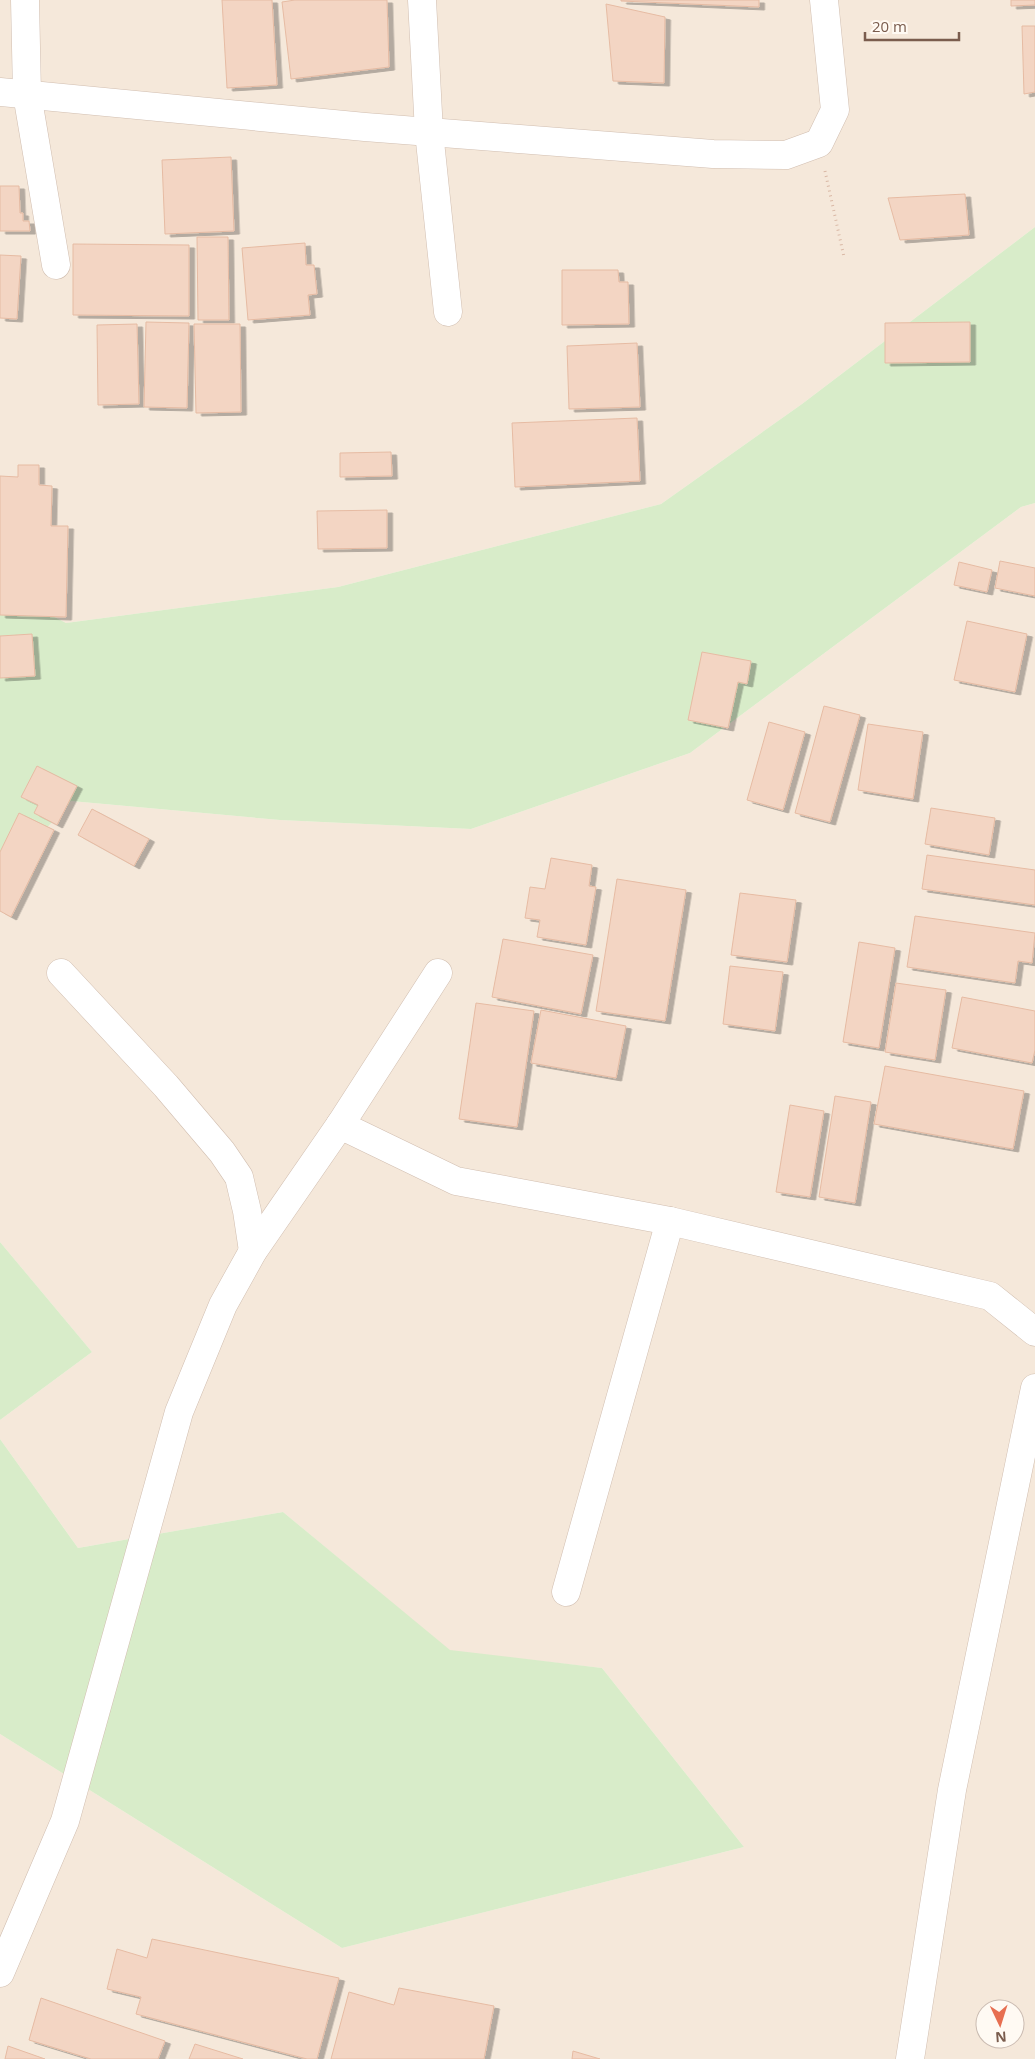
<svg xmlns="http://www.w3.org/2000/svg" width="1035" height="2059" font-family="'Open Sans',sans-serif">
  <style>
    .residential { fill: #f5e8da; fill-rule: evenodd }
    .green { fill: #d8ecc9 }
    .building { fill: #f3d5c3; stroke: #e6bba3; filter: url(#shadow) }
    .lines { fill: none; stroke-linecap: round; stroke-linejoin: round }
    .street-casing { stroke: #d1beb0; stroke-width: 29 }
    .path { stroke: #d9b8a5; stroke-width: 3; stroke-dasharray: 1 4; stroke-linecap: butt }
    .street { stroke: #fff; stroke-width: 28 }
  </style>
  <defs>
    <filter id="shadow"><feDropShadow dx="5.5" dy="3" stdDeviation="0" flood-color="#0004"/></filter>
  </defs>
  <rect width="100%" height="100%" fill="#fdf6ec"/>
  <g class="residential">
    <path d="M 0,0 L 1035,0 L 1035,227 L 802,404 L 661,504 L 338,587 L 66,623 L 0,588 Z"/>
    <path d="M 1035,503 L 1035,2059 L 0,2059 L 0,1734 L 342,1948 L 744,1847 L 602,1668 L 450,1651 L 283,1512 L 78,1548 L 0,1439 L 0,1420 L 92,1352 L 0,1242 L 0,880 L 71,801 L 280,820 L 471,829 L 690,753 L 1021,507 ZM 985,2009 L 1015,2009 L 1015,2039 L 985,2039 Z"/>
  </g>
  <g class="green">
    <path d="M 1035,227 L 1035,503 L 1021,507 L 690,753 L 471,829 L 280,820 L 71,801 L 0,880 L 0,588 L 66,623 L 338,587 L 661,504 L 802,404 Z"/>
    <path d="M 0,1242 L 92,1352 L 0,1420 Z"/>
    <path d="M 0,1439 L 78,1548 L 283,1512 L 450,1650 L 602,1668 L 744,1847 L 342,1948 L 0,1734 Z"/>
  </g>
  <g class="building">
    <path d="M 222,0 L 272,0 L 277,85 L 227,88 Z"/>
    <path d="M 295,0 L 387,0 L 389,67 L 291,79 L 282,2 Z"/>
    <path d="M 621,0 L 759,0 L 759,7 L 621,1 Z"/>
    <path d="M 1011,0 L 1035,0 L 1035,5 L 1011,6 Z"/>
    <path d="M 606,4 L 665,17 L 664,83 L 613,81 Z"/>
    <path d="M 1022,26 L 1035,26 L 1035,92 L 1024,94 Z"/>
    <path d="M 231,157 L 234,231 L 165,234 L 162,160 Z"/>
    <path d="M 0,186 L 19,186 L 20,213 L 23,213 L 23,221 L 29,221 L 30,231 L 0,231 Z"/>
    <path d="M 965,194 L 969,235 L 900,240 L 888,198 Z"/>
    <path d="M 197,237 L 228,237 L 229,320 L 198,320 Z"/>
    <path d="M 305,243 L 306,265 L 314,265 L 317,294 L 308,295 L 310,315 L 248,320 L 242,248 Z"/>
    <path d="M 73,244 L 189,245 L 189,316 L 73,315 Z"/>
    <path d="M 0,255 L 21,256 L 17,319 L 0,318 Z"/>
    <path d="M 562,270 L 618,270 L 619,282 L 628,282 L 629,324 L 562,325 Z"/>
    <path d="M 146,322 L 189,323 L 187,408 L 144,407 Z"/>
    <path d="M 970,322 L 970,362 L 885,363 L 885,323 Z"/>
    <path d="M 137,324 L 139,404 L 98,405 L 97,325 Z"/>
    <path d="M 194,324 L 240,324 L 241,412 L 196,413 Z"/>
    <path d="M 637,343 L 640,407 L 569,409 L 567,346 Z"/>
    <path d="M 637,418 L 640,481 L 515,487 L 512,423 Z"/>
    <path d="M 391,452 L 392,476 L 340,477 L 340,453 Z"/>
    <path d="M 18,465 L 39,465 L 39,485 L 52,486 L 51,526 L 68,526 L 66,617 L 0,615 L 0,476 L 18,477 Z"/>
    <path d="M 387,510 L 387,548 L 318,549 L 317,511 Z"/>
    <path d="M 1000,561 L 1035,568 L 1035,596 L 995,588 Z"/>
    <path d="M 959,562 L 992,570 L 987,592 L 954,585 Z"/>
    <path d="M 967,621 L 1027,634 L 1015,692 L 954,680 Z"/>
    <path d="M 32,634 L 35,676 L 0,678 L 0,636 Z"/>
    <path d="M 702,652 L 751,661 L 747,684 L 738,682 L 728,728 L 688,720 Z"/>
    <path d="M 824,706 L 860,715 L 830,822 L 795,813 Z"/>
    <path d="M 769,722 L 805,732 L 783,810 L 747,800 Z"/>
    <path d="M 868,724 L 923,732 L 913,799 L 858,790 Z"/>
    <path d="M 37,766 L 77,786 L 57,825 L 34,813 L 38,805 L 21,797 Z"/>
    <path d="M 931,808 L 995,818 L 989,855 L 925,844 Z"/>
    <path d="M 92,809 L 149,839 L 134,866 L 78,835 Z"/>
    <path d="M 19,813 L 54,830 L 11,917 L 0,911 L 0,852 Z"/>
    <path d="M 927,855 L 1035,870 L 1035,905 L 922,889 Z"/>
    <path d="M 551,858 L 592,865 L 589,886 L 596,887 L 586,945 L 537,937 L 540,920 L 525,918 L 530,887 L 545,889 Z"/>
    <path d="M 617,879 L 686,890 L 665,1021 L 596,1011 Z"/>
    <path d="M 740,893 L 796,900 L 787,962 L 731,955 Z"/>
    <path d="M 915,916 L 1035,933 L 1032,963 L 1018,961 L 1015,983 L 907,967 Z"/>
    <path d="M 503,939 L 593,955 L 581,1014 L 492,997 Z"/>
    <path d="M 859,942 L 895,948 L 879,1048 L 843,1042 Z"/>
    <path d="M 730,966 L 783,972 L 775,1031 L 723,1024 Z"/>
    <path d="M 896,983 L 946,990 L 935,1060 L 885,1052 Z"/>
    <path d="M 962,997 L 1035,1011 L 1035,1050 L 1032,1063 L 952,1048 Z"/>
    <path d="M 476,1003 L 534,1011 L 517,1127 L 459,1119 Z"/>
    <path d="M 541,1010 L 626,1026 L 616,1078 L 531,1063 Z"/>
    <path d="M 885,1066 L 1024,1091 L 1013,1149 L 874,1124 Z"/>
    <path d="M 835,1096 L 871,1102 L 855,1203 L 819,1197 Z"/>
    <path d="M 790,1105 L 824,1111 L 810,1197 L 776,1192 Z"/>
    <path d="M 152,1939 L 339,1978 L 317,2059 L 307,2059 L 136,2014 L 141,1997 L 107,1989 L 117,1949 L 147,1958 Z"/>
    <path d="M 399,1988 L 494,2006 L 484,2059 L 331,2059 L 349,1992 L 394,2005 Z"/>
    <path d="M 41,1998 L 165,2041 L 158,2059 L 91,2059 L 29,2040 Z"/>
    <path d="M 195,2044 L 243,2059 L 189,2059 Z"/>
    <path d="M 8,2046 L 45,2059 L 5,2059 Z"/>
    <path d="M 573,2051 L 600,2059 L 572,2059 Z"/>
  </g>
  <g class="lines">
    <defs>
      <g id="street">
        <path d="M 25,0 L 27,94 L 56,265"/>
        <path d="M 422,0 L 429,132 L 448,312"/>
        <path d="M 0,92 L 365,127 L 713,154 L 786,155 L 819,143 L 835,110 L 824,0"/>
        <path d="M 61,973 L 166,1086 L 222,1152 L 239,1177 L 247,1211 L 253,1251"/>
        <path d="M 340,1125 L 456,1181 L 670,1221 L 990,1296 L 1035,1332"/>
        <path d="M 566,1592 L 670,1221"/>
        <path d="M 0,1973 L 65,1821 L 179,1412 L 223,1305 L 253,1251 L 340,1125 L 438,973"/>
        <path d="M 910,2059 L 952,1790 L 1035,1388"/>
      </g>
    </defs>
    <use href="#street" class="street-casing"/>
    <path class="path" d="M 825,171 L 844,257"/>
    <use href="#street" class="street"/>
  </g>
  <g transform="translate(1000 2024) rotate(176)"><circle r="24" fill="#fffaf3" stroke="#cabbb1"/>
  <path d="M0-4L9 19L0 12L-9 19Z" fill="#e76f51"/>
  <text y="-8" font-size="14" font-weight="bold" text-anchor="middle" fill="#7a5c4d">N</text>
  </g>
  <path d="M865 32v8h94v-8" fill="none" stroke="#7a5c4d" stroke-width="2.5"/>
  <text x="872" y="32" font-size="15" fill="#7a5c4d" stroke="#fffaf3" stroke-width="4" paint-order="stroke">20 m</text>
</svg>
